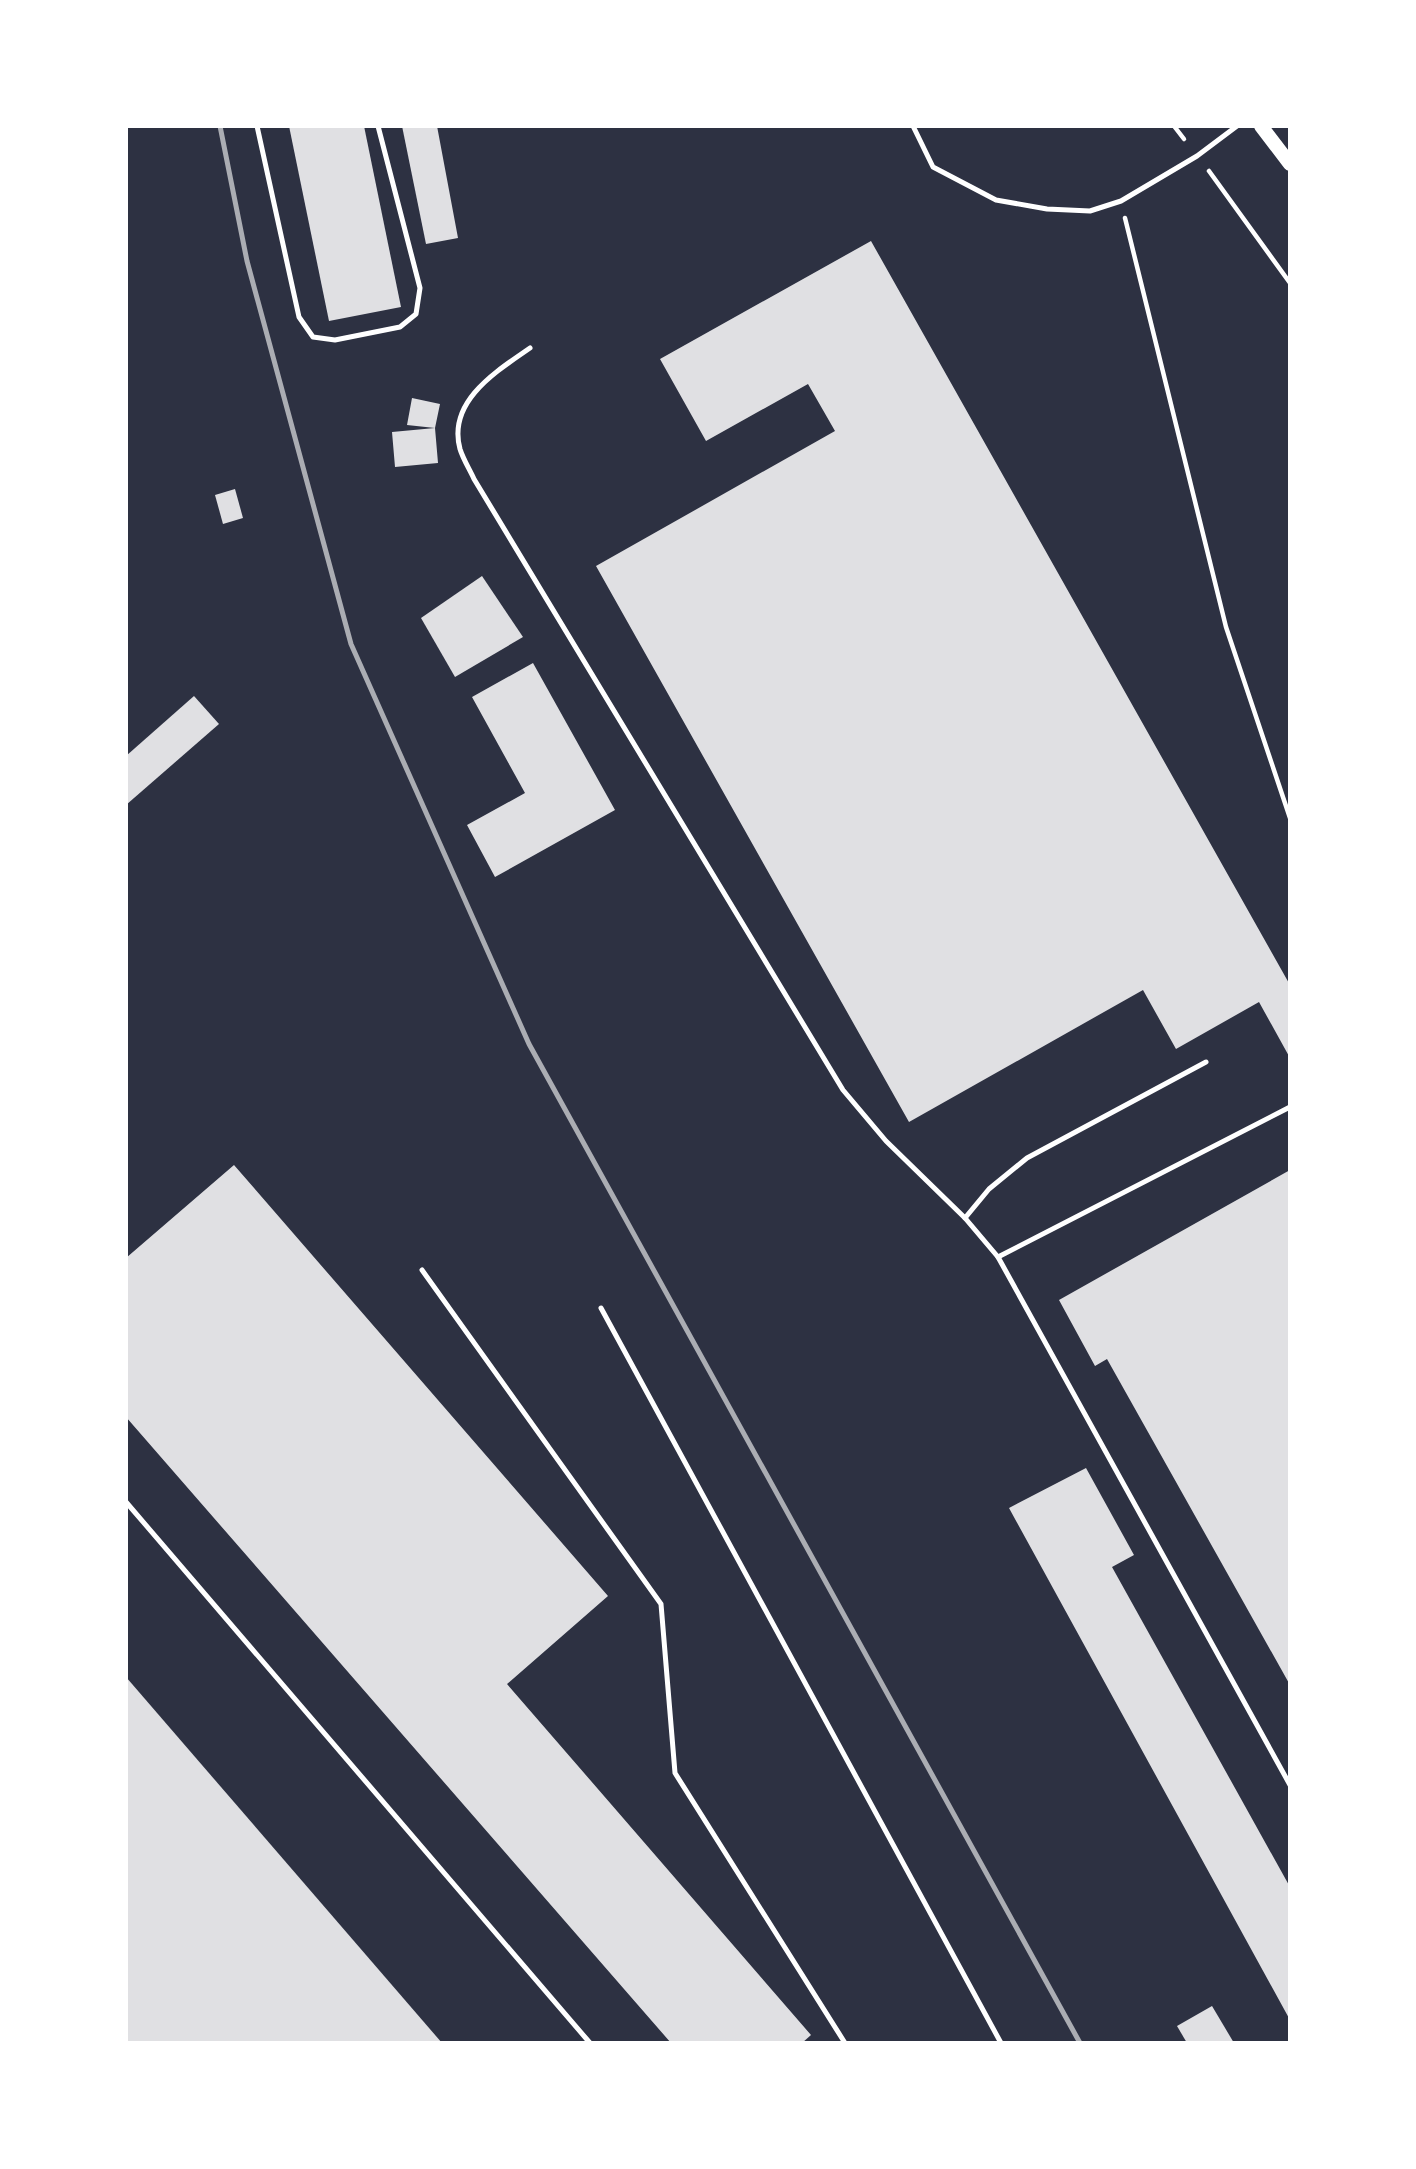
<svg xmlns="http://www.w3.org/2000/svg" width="1416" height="2169" font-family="Arial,sans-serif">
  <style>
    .building { fill: #e0e0e3 }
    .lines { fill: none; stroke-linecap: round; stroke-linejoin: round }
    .path { stroke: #fff; stroke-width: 4.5 }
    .service { stroke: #fff; stroke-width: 5 }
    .secondary { stroke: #fff; stroke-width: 14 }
    .rail { stroke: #abadb3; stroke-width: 5 }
  </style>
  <rect width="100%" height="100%" fill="#2d3142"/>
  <g class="building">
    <path d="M 289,126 L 364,126 L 401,307 L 329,321 Z"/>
    <path d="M 402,126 L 437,126 L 458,238 L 426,244 Z"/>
    <path d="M 871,241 L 1290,985 L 1290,1058 L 1259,1002 L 1176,1049 L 1143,990 L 909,1122 L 596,566 L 835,431 L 808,384 L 706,441 L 660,359 Z"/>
    <path d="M 412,398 L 440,404 L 435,428 L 438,463 L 395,467 L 392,432 L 435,428 L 407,425 Z"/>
    <path d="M 235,489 L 243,518 L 223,524 L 215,495 Z"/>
    <path d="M 482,576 L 523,637 L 455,677 L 421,618 Z"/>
    <path d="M 533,663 L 615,810 L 495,877 L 467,825 L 525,793 L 472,697 Z"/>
    <path d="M 194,696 L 219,724 L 126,805 L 126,756 Z"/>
    <path d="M 234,1165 L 608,1596 L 507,1684 L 811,2035 L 802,2043 L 671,2043 L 126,1417 L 126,1258 Z"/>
    <path d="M 1290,1170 L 1290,1685 L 1107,1359 L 1095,1366 L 1059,1300 Z"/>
    <path d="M 1086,1468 L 1134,1555 L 1112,1567 L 1290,1887 L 1290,2020 L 1009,1508 Z"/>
    <path d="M 126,1677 L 442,2043 L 126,2043 Z"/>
    <path d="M 1212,2006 L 1234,2043 L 1187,2043 L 1177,2026 Z"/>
  </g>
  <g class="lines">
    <g class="path">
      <path d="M 1174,126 L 1184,139"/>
      <path d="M 1209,171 L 1290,283"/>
      <path d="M 1125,218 L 1226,627 L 1290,818"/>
    </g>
    <g class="service">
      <path d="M 257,126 L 299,317 L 313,337 L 335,340 L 400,327 L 416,314 L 420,288 L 378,126"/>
      <path d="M 913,126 L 933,167 L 996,200 L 1047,209 L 1090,211 L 1121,201 L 1197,156 L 1237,126"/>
      <path d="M 530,348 C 497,371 447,401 460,449 C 463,459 470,470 474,479 L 843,1090 L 886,1141 L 965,1218 L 998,1257 L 1290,1785"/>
      <path d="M 965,1218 L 989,1189 L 1027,1158 L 1206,1062"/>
      <path d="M 998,1257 L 1290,1107"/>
      <path d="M 422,1270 L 661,1604 L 675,1773 L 845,2043"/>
      <path d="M 601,1308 L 1001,2043"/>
      <path d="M 126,1502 L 590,2043"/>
    </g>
    <path class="secondary" d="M 1261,126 L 1290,164"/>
    <path class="rail" d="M 220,126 L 247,261 L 351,644 L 529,1044 L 1080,2043"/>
  </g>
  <rect width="1416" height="2169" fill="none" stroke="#ffffff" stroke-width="256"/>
</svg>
